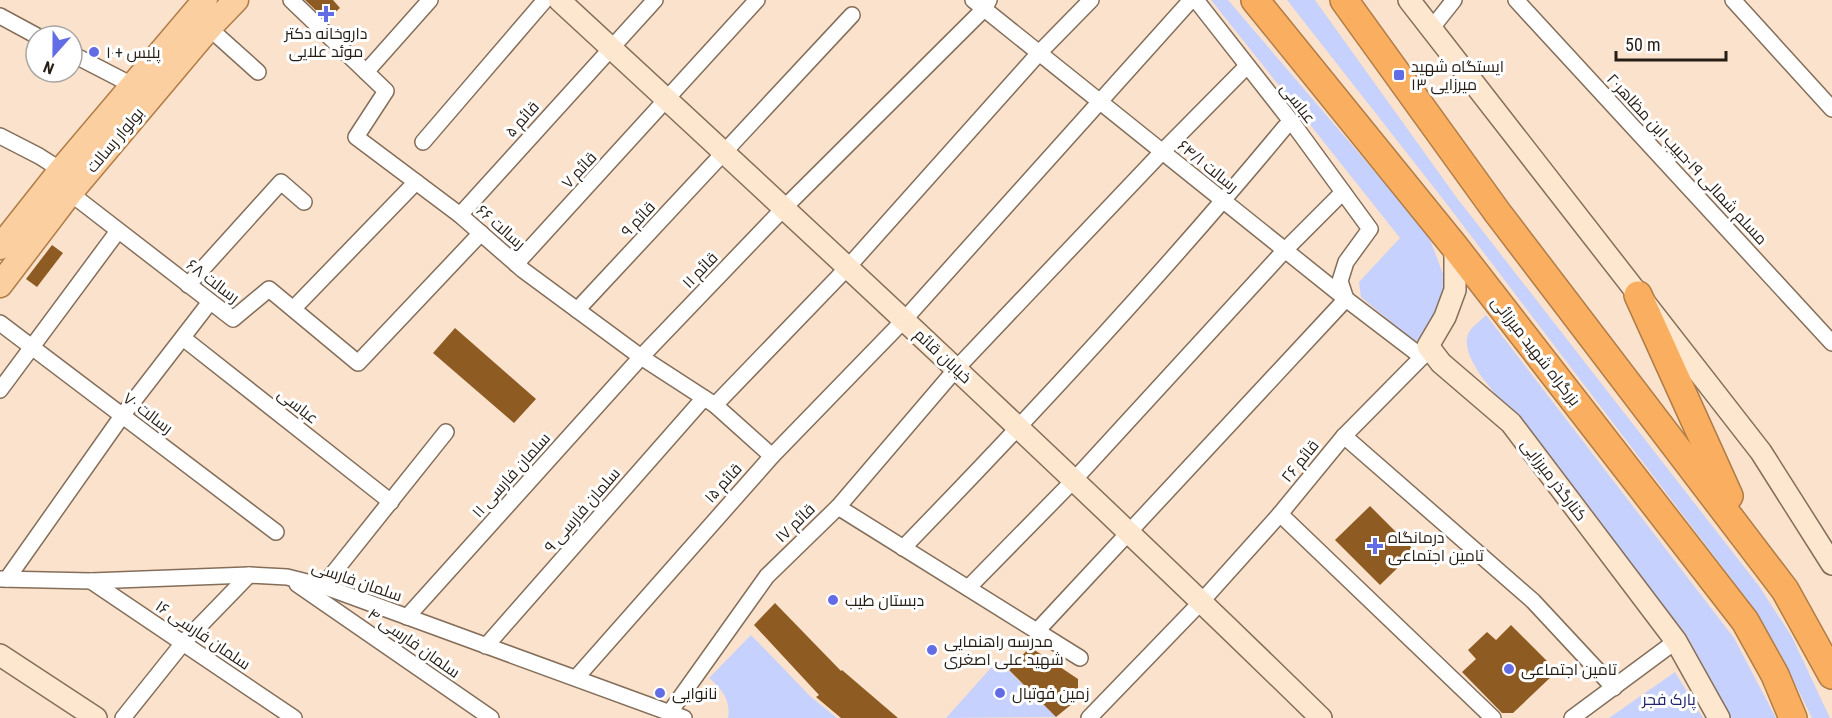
<svg xmlns="http://www.w3.org/2000/svg" width="1832" height="718" font-family="'Roboto Condensed',Cairo,sans-serif">
  <style>
    .green { fill: #c7d1fd }
    .building { fill: #8e5b22 }
    .lines { fill: none; stroke-linecap: round; stroke-linejoin: round }
    .street-casing { stroke: #846e5a; stroke-width: 18 }
    .secondary-casing { stroke: #846e5a; stroke-width: 24 }
    .primary-casing { stroke: #b07c46; stroke-width: 27 }
    .highway-casing { stroke: #b07c46; stroke-width: 30 }
    .street { stroke: #fff; stroke-width: 15 }
    .secondary { stroke: #fee7cf; stroke-width: 21 }
    .primary { stroke: #fccfa0; stroke-width: 24 }
    .highway { stroke: #faaf60; stroke-width: 27 }
    .poi-dot { fill: #626ce4; stroke: #fff; stroke-width: 2 }
    .labels { text-anchor: middle; dominant-baseline: central; stroke-width: 6; stroke-linejoin: round; paint-order: stroke }
    .poi-label { font-size: 16px; fill: #261d15; stroke: #fff; text-anchor: start }
    .street-label { font-size: 16px; fill: #261d15; stroke: #fff }
    .park-label { font-size: 16px; fill: #23236f; stroke: #fff }
  </style>
  <rect width="100%" height="100%" fill="#fbe2cc"/>
  <g class="green">
    <path d="M 1211,0 L 1228,0 L 1428,234 L 1443,274 L 1444,288 L 1433,327 L 1415,342 L 1361,297 L 1359,282 L 1400,238 Z"/>
    <path d="M 1287,0 L 1315,0 L 1457,198 L 1759,586 L 1792,637 L 1830,718 L 1812,718 L 1776,645 L 1746,598 L 1446,203 Z"/>
    <path d="M 1486,315 L 1734,638 L 1776,718 L 1732,718 L 1686,634 L 1481,376 C 1473,363 1460,344 1471,329 C 1475,324 1482,320 1486,315 Z"/>
    <path d="M 751,635 L 811,697 L 837,718 L 728,718 C 731,700 722,689 709,678 Z"/>
    <path d="M 998,660 L 1056,717 L 946,718 Z"/>
    <path d="M 1675,672 L 1703,718 L 1609,718 Z"/>
  </g>
  <g class="building">
    <path d="M 305,0 L 333,0 L 340,8 L 326,20 Z"/>
    <path d="M 52,245 L 63,253 L 37,287 L 26,279 Z"/>
    <path d="M 455,328 L 536,399 L 514,423 L 433,353 Z"/>
    <path d="M 1370,506 L 1415,551 L 1380,585 L 1335,540 Z"/>
    <path d="M 775,603 L 841,671 L 842,670 L 898,718 L 841,718 L 816,697 L 819,695 L 754,625 Z"/>
    <path d="M 1511,625 L 1553,667 L 1553,675 L 1513,713 L 1502,713 L 1462,672 L 1476,659 L 1468,650 L 1487,632 L 1496,640 Z"/>
    <path d="M 1030,647 L 1078,679 L 1078,699 L 1056,717 L 1009,670 Z"/>
  </g>
  <g class="lines">
    <defs>
      <g id="street">
        <path d="M 291,0 L 386,91 L 356,137 L 460,215 L 523,270 L 641,357 L 715,405 L 772,456"/>
        <path d="M 973,0 L 1346,299 L 1422,357"/>
        <path d="M 1516,0 L 1832,343"/>
        <path d="M 1733,0 L 1832,109"/>
        <path d="M 0,16 L 37,36"/>
        <path d="M 209,28 L 258,72"/>
        <path d="M 1431,29 L 1454,0"/>
        <path d="M 72,54 L 132,85"/>
        <path d="M 366,72 L 430,0"/>
        <path d="M 0,136 L 39,156 L 61,170"/>
        <path d="M 423,142 L 545,0"/>
        <path d="M 70,193 L 233,319 L 269,289 L 358,363 L 481,233"/>
        <path d="M 460,215 L 655,0"/>
        <path d="M 516,264 L 757,0"/>
        <path d="M 188,285 L 281,182 L 304,202"/>
        <path d="M 294,308 L 416,182"/>
        <path d="M 577,310 L 852,15"/>
        <path d="M 0,323 L 276,532"/>
        <path d="M 183,338 L 391,502"/>
        <path d="M 0,390 L 118,231"/>
        <path d="M 715,405 L 848,267 L 1039,53 L 1091,0"/>
        <path d="M 1344,436 L 1533,601 L 1614,688"/>
        <path d="M 838,507 L 1080,658"/>
        <path d="M 1280,514 L 1493,718"/>
        <path d="M 903,548 C 1035,412 1164,273 1285,127"/>
        <path d="M 0,579 L 91,581 L 249,575 L 287,577 L 323,586 L 684,718"/>
        <path d="M 7,579 L 122,416 L 210,302"/>
        <path d="M 91,581 L 294,718"/>
        <path d="M 297,584 L 491,718"/>
        <path d="M 323,586 L 446,432"/>
        <path d="M 968,588 L 1074,480 L 1285,250 L 1343,192"/>
        <path d="M 407,617 L 641,357 L 784,208 L 984,9 L 989,0"/>
        <path d="M 1037,631 L 1346,299 L 1340,281 L 1346,262 L 1370,229 L 1294,125 L 1196,0"/>
        <path d="M 486,646 L 704,398"/>
        <path d="M 576,678 L 772,456 L 904,320 L 1191,0"/>
        <path d="M 670,712 L 767,576 L 838,507 L 956,369 L 1162,152 L 1246,67"/>
        <path d="M 123,718 L 183,643 L 249,575"/>
        <path d="M 1089,718 L 1202,601 L 1280,514 L 1344,436 L 1422,357 L 1427,348"/>
        <path d="M 1572,718 L 1676,641"/>
      </g>
      <g id="secondary">
        <path d="M 559,0 C 816,237 1071,474 1321,718"/>
        <path d="M 1409,0 L 1761,452 L 1832,564"/>
        <path d="M 1455,247 L 1455,290 L 1445,317 L 1428,346 L 1441,363 L 1511,423 L 1676,641 L 1719,718"/>
        <path d="M 0,655 L 96,718"/>
      </g>
      <g id="primary">
        <path d="M 0,247 L 61,170 L 205,0"/>
        <path d="M 0,285 L 70,193 L 209,28 L 236,0"/>
      </g>
      <g id="highway">
        <path d="M 1255,0 L 1455,247 L 1745,621 L 1775,675 L 1793,718"/>
        <path d="M 1344,0 L 1497,212 L 1785,590 L 1832,675"/>
        <path d="M 1638,295 L 1729,496"/>
      </g>
    </defs>
    <use href="#street" class="street-casing"/>
    <use href="#secondary" class="secondary-casing"/>
    <use href="#primary" class="primary-casing"/>
    <use href="#highway" class="highway-casing"/>
    <use href="#street" class="street"/>
    <use href="#secondary" class="secondary"/>
    <use href="#primary" class="primary"/>
    <use href="#highway" class="highway"/>
  </g>
  <g class="poi-dot">
    <path d="M323 5h6v6h6v6h-6v6h-6v-6h-6v-6h6z"/>
    <circle cx="94" cy="52" r="6"/>
    <rect x="1393" y="69" width="12" height="12" rx="3"/>
    <path d="M1372 537h6v6h6v6h-6v6h-6v-6h-6v-6h6z"/>
    <circle cx="833" cy="600" r="6"/>
    <circle cx="932" cy="650" r="6"/>
    <circle cx="1509" cy="669" r="6"/>
    <circle cx="660" cy="693" r="6"/>
    <circle cx="1000" cy="693" r="6"/>
  </g>
  <g class="labels">
    <g class="poi-label">
      <text x="326" y="33" text-anchor="middle">داروخانه دکتر<tspan x="326" dy="18">موئد علایی</tspan></text>
      <text x="106" y="52">پلیس +۱۰</text>
      <text x="1411" y="66">ایستگاه شهید<tspan x="1411" dy="18">میرزایی ۱۳</tspan></text>
      <text x="1388" y="537">درمانگاه<tspan x="1388" dy="18">تامین اجتماعی</tspan></text>
      <text x="845" y="600">دبستان طیب</text>
      <text x="944" y="641">مدرسه راهنمایی<tspan x="944" dy="18">شهید علی اصغری</tspan></text>
      <text x="1521" y="669">تامین اجتماعی</text>
      <text x="672" y="693">نانوایی</text>
      <text x="1012" y="693">زمین فوتبال</text>
    </g>
    <g class="street-label">
      <text transform="translate(1298 103) rotate(52)">عباسی</text>
      <text transform="translate(522 119) rotate(-48)">قائم ۵</text>
      <text transform="translate(115 140) rotate(-50)">بولوار رسالت</text>
      <text transform="translate(1687 159) rotate(47)">مسلم شمالی ۱۹-حبیب ابن مظاهر۲۰</text>
      <text transform="translate(1208 166) rotate(39)">رسالت ۶۴/۱</text>
      <text transform="translate(579 170) rotate(-47)">قائم ۷</text>
      <text transform="translate(638 219) rotate(-47)">قائم ۹</text>
      <text transform="translate(501 227) rotate(41)">رسالت ۶۶</text>
      <text transform="translate(700 270) rotate(-46)">قائم ۱۱</text>
      <text transform="translate(213 281) rotate(37)">رسالت ۶۸</text>
      <text transform="translate(1536 351) rotate(52)">بزرگراه شهید میرزائی</text>
      <text transform="translate(943 356) rotate(43)">خیابان قائم</text>
      <text transform="translate(298 406) rotate(38)">عباسی</text>
      <text transform="translate(148 413) rotate(37)">رسالت ۷۰</text>
      <text transform="translate(1300 461) rotate(-51)">قائم ۲۶</text>
      <text transform="translate(511 475) rotate(-48)">سلمان فارسی ۱۱</text>
      <text transform="translate(1554 480) rotate(53)">کنارگذر میرزایی</text>
      <text transform="translate(723 483) rotate(-48)">قائم ۱۵</text>
      <text transform="translate(582 510) rotate(-49)">سلمان فارسی ۹</text>
      <text transform="translate(795 523) rotate(-44)">قائم ۱۷</text>
      <text transform="translate(357 581) rotate(19)">سلمان فارسی</text>
      <text transform="translate(203 635) rotate(34)">سلمان فارسی ۱۶</text>
      <text transform="translate(414 643) rotate(35)">سلمان فارسی ۴</text>
    </g>
    <g class="park-label">
      <text x="1669" y="699">پارک فجر</text>
    </g>
  </g>
  <g transform="translate(54 54) rotate(201)"><circle r="28" fill="#ffffff" stroke="#a8a5a1" stroke-width="1.5"/>
  <path d="M0-4.5L10 22L0 15L-10 22Z" fill="#626ce4"/>
  <text y="-9" font-size="16" font-weight="bold" text-anchor="middle" fill="#261d15">N</text>
  </g>
  <path d="M1616 51v9h110v-9" fill="none" stroke="#261d15" stroke-width="3"/>
  <text x="1625" y="51" font-size="18" fill="#261d15" stroke="#ffffff" stroke-width="4.5" paint-order="stroke">50 m</text>
</svg>
